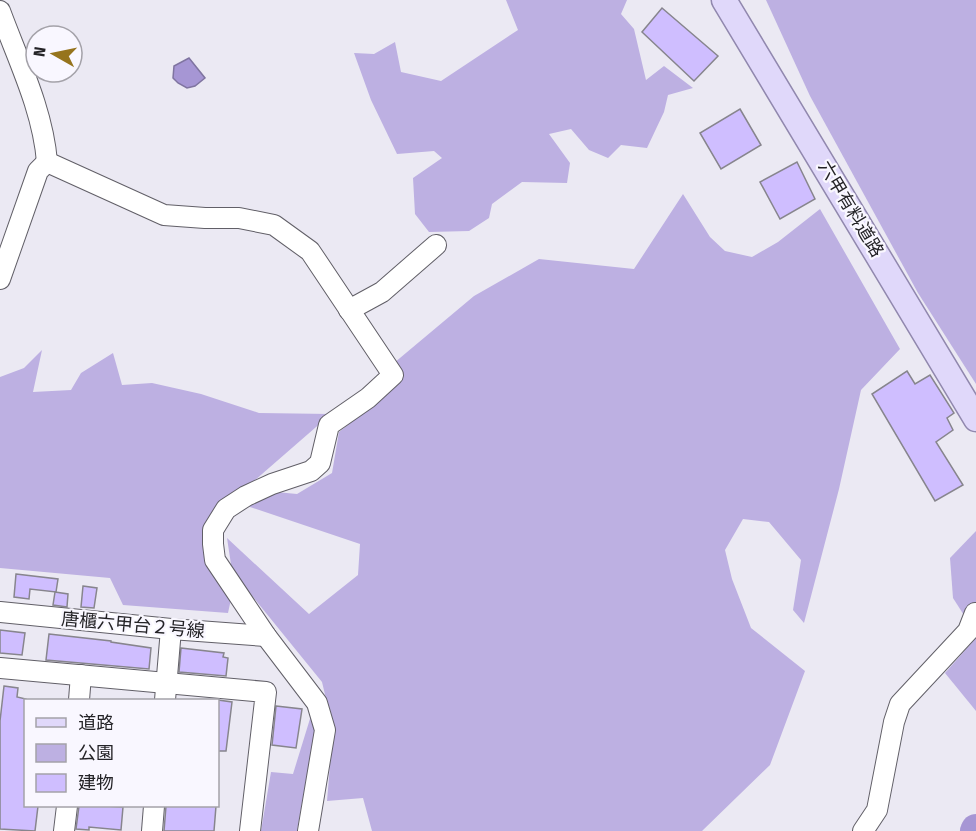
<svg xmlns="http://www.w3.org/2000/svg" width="976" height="831" font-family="'Fira Sans Condensed','Noto Sans JP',sans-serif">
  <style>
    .green { fill: #bdb0e2 }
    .water { fill: #a696d4; stroke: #7f74a0; stroke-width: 1.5 }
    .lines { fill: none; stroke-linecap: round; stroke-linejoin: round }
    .river { stroke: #a696d4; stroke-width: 30 }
    .building { fill: #cfbeff; stroke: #87858d; stroke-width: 1.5 }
    .minor-casing { stroke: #615f67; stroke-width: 22 }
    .major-casing { stroke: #9188ae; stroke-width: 27 }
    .minor { stroke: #fff; stroke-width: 20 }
    .major { stroke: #e0d8fa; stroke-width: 24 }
    .labels { text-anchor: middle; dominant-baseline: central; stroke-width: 4.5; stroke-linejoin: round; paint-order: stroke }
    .street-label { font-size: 18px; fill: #242327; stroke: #f9f7ff }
  </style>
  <rect width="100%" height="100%" fill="#ebe9f3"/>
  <g class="green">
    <path d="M 506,0 L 627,0 L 621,14 L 634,29 L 646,80 L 664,66 L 693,88 L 668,95 L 664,112 L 647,148 L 621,145 L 608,158 L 589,150 L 571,129 L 549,134 L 570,163 L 567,183 L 522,182 L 492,204 L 489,218 L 469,231 L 429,232 L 415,214 L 413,178 L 442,158 L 434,151 L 397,154 L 371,100 L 354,53 L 374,54 L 395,42 L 401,72 L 441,81 L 518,30 Z"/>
    <path d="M 766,0 L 976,0 L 976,384 L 918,293 L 810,96 Z"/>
    <path d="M 683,194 L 710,237 L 725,251 L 752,257 L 778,242 L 820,209 L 900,349 L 861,390 L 839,489 L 804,623 L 793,610 L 801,560 L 769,522 L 743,519 L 725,550 L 732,579 L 751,628 L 805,671 L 770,765 L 702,831 L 372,831 L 363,798 L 327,801 L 333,728 L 322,682 L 232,571 L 227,538 L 309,614 L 358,575 L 360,544 L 247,506 L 276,492 L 297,494 L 332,473 L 339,432 L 388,393 L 394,363 L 474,296 L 539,259 L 634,269 Z"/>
    <path d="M 42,350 L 33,392 L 71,390 L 81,373 L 113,353 L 122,385 L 152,383 L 201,394 L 259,413 L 331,414 L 230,502 L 208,537 L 231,599 L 228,613 L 123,605 L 110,578 L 0,568 L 0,377 L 24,368 Z"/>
    <path d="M 976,531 L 976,634 L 953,598 L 950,558 Z"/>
    <path d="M 976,638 L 976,711 L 945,673 Z"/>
    <path d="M 313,709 L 315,729 L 297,831 L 261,831 L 271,772 L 293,774 Z"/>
  </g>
  <path class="water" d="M 189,58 L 205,78 L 195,86 L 187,88 L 178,83 L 173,78 L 174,66 Z"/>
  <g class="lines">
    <path class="river" d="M 975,831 L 976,829"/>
  </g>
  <g class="building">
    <path d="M 662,8 L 718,56 L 694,81 L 642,32 Z"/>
    <path d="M 740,109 L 761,145 L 721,169 L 700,133 Z"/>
    <path d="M 797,162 L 815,199 L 780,219 L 760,182 Z"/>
    <path d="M 907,371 L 915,384 L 930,375 L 954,413 L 947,418 L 953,430 L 936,442 L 963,485 L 935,501 L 872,394 Z"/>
    <path d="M 16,574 L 58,579 L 56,592 L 30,589 L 29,599 L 14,597 Z"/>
    <path d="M 83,586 L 97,588 L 94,608 L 81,607 Z"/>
    <path d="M 55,592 L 68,594 L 67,607 L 53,605 Z"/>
    <path d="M 0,630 L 25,633 L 22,655 L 0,653 Z"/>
    <path d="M 49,634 L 111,641 L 111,642 L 151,648 L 149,669 L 46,660 Z"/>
    <path d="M 181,648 L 224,653 L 223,657 L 228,658 L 226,676 L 179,672 Z"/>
    <path d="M 4,686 L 18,688 L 17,697 L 26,699 L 26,806 L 38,806 L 35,831 L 0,829 L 0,721 Z"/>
    <path d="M 218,700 L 232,702 L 226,751 L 218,751 Z"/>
    <path d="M 276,706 L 302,709 L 296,748 L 272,745 Z"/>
    <path d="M 79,806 L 105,806 L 123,807 L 121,830 L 89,827 L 89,830 L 76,829 Z"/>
    <path d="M 166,806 L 216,806 L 214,831 L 164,831 Z"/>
  </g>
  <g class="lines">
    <defs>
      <g id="minor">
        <path d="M 0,11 C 18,60 43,110 47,162"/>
        <path d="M 47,162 L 164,215 L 205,218 L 239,218 L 274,225 L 310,251 L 393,375 L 368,398 L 329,425 L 320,463 L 311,471 L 272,484 L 246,496 L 226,509 L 213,530 L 213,544 L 215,560 L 266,636 L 317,703 L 325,730 L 308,831"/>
        <path d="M 0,279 L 38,171 L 47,162"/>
        <path d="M 349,310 L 382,292 L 436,245"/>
        <path d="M 0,612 L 171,629 L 266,636"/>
        <path d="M 0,668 L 266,692 L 250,831"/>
        <path d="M 79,700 L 81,675"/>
        <path d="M 165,700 L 171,629"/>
        <path d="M 64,831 L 67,806"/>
        <path d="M 152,831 L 154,806"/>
        <path d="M 863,831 L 877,810 L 894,722 L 900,704 L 968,631 L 975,613"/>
      </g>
      <path id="major" d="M 724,0 L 976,419"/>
    </defs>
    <use href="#minor" class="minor-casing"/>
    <use href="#major" class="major-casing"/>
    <use href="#minor" class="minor"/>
    <use href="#major" class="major"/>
  </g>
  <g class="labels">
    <g class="street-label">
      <text transform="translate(851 209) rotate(59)">六甲有料道路</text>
      <text transform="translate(133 625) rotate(5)">唐櫃六甲台２号線</text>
    </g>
  </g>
  <rect x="24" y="699" width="195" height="108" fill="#f9f7ff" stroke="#a4a2a9" stroke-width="1.5"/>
  <rect x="36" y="718" width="30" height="9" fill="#e0d8fa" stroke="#a4a2a9" stroke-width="1.5"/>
  <text x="78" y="729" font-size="18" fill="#242327">道路</text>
  <rect x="36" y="744" width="30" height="18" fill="#bdb0e2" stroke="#a4a2a9" stroke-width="1.5"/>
  <text x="78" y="759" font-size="18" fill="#242327">公園</text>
  <rect x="36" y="774" width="30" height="18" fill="#cfbeff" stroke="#a4a2a9" stroke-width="1.5"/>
  <text x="78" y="789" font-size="18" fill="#242327">建物</text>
  <g transform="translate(54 54) rotate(279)"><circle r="28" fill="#f9f7ff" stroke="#a4a2a9" stroke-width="1.5"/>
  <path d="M0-4.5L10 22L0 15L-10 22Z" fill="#96741d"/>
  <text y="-9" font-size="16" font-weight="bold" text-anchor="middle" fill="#242327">N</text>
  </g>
</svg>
